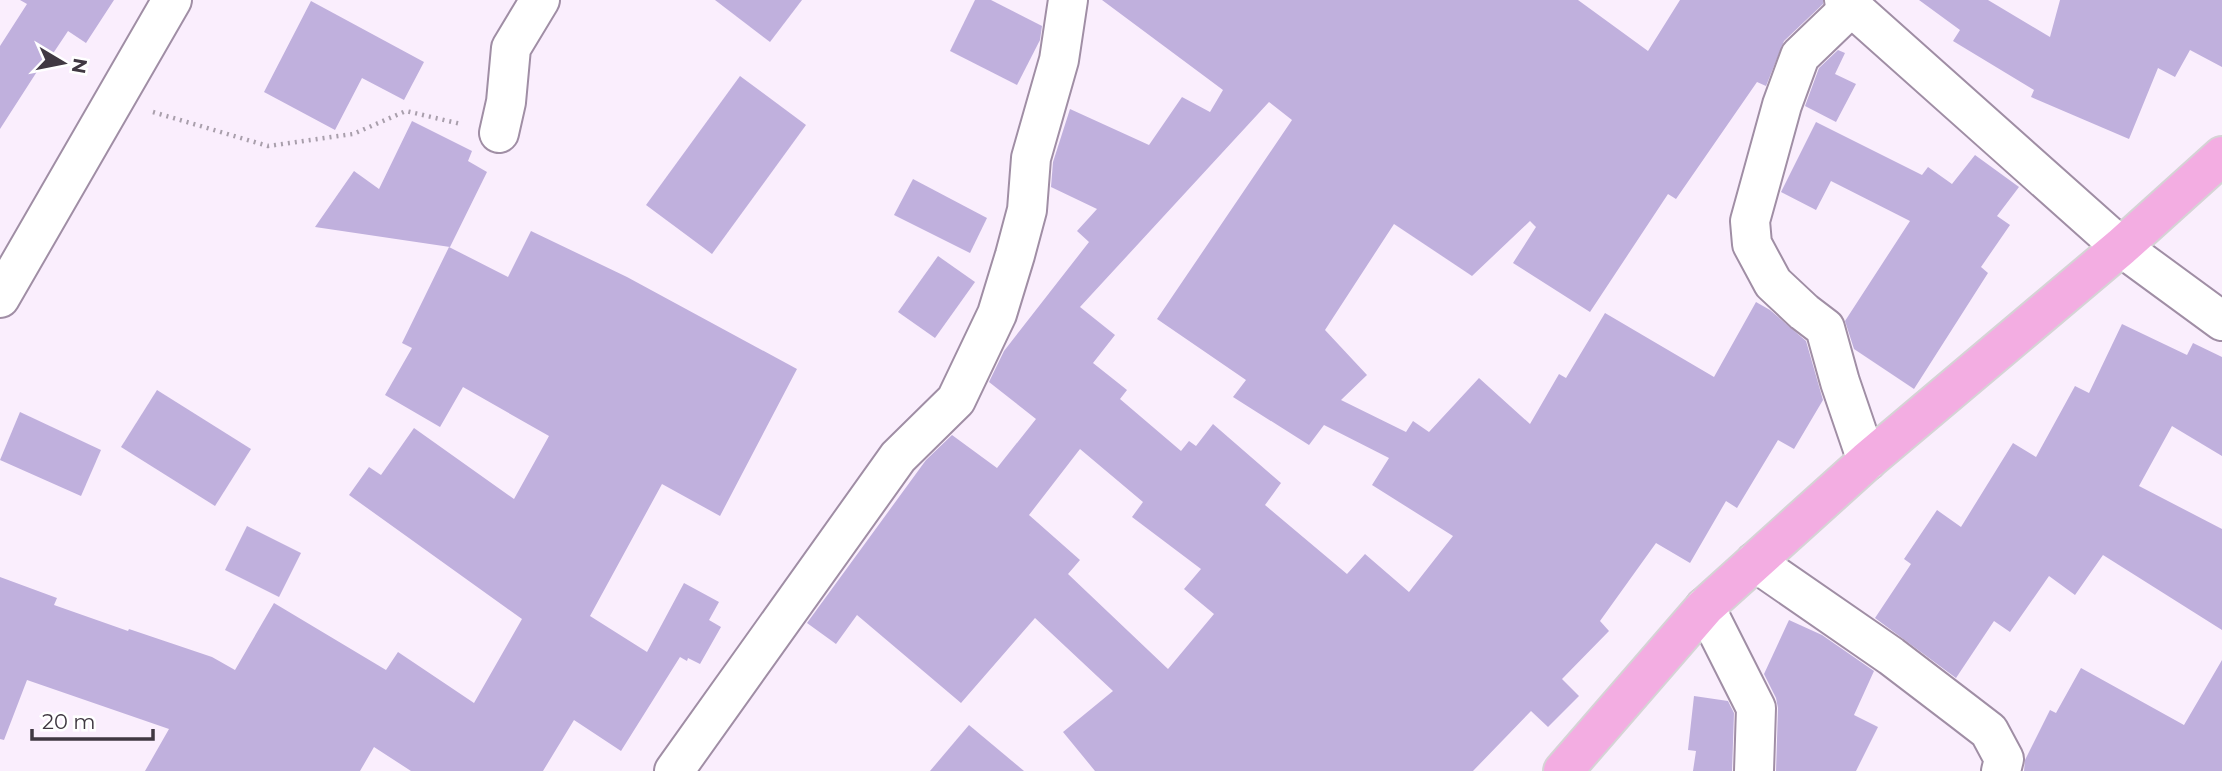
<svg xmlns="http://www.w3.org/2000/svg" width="2222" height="771" font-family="Montserrat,sans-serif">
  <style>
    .building { fill: #c0b0dd; fill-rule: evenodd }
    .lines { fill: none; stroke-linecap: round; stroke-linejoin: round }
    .minor-casing { stroke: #a08ea5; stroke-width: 42 }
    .major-casing { stroke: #d5d3d5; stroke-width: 42 }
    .path { stroke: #a99fac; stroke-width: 4.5; stroke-dasharray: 2 5; stroke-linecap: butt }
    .minor { stroke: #fff; stroke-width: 38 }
    .major { stroke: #f3ade2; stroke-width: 38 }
  </style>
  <rect width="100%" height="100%" fill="#faeefd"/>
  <g class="building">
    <path d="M 20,0 L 114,0 L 86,43 L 68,31 L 50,58 L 47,56 L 0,129 L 0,46 L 27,4 Z"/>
    <path d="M 715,0 L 802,0 L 770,42 Z"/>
    <path d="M 975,0 L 991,0 L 1042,26 L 1040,40 L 1017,85 L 950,51 Z"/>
    <path d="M 1102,0 L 1578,0 L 1648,51 L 1680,0 L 1823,0 L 1823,4 L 1784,41 L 1766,86 L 1757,82 L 1676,199 L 1668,194 L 1590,312 L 1513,263 L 1536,227 L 1530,221 L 1472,276 L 1394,224 L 1325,330 L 1367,375 L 1341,400 L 1406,432 L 1413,421 L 1429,432 L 1479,378 L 1530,424 L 1559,374 L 1566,378 L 1605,313 L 1714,377 L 1756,302 L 1770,310 L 1806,341 L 1823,400 L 1794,449 L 1778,440 L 1737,508 L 1726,501 L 1690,563 L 1656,543 L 1600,621 L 1609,631 L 1562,679 L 1579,696 L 1548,727 L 1531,711 L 1473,771 L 1095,771 L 1063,732 L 1113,691 L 1035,618 L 961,703 L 857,615 L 836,644 L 807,623 L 926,460 L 952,435 L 997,468 L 1036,419 L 989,382 L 1004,351 L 1089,242 L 1077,231 L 1097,209 L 1051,187 L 1053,162 L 1070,109 L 1149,145 L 1182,97 L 1210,112 L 1223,90 ZM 1269,102 L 1292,120 L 1157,319 L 1246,380 L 1233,397 L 1309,445 L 1324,425 L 1389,458 L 1372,485 L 1453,536 L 1409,592 L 1365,554 L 1347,574 L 1265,505 L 1281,483 L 1213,424 L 1196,446 L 1189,441 L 1181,451 L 1120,399 L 1127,390 L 1093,363 L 1115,335 L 1080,307 ZM 1080,449 L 1143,502 L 1132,517 L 1201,569 L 1184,589 L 1214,614 L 1168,669 L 1068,574 L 1080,560 L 1029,515 Z"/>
    <path d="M 1919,0 L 1988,0 L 2050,37 L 2060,0 L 2222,0 L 2222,67 L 2190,50 L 2175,77 L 2158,68 L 2129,139 L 2031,97 L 2034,90 L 1953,41 L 1960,30 Z"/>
    <path d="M 311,1 L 424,62 L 404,100 L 362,78 L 335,130 L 264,92 Z"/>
    <path d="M 1838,50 L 1845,53 L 1835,74 L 1856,84 L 1836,122 L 1805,106 L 1819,68 Z"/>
    <path d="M 740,76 L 806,125 L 712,254 L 646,205 Z"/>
    <path d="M 412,121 L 472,151 L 468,161 L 487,172 L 450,247 L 315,227 L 354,171 L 379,189 Z"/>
    <path d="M 1816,122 L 1922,175 L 1928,167 L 1952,184 L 1975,155 L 2019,187 L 1997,216 L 2010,225 L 1981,267 L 1988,273 L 1914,389 L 1854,349 L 1845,321 L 1910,221 L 1831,181 L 1816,210 L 1781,192 Z"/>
    <path d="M 913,179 L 987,218 L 970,253 L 894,215 Z"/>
    <path d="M 531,231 L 627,277 L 797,369 L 720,516 L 662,484 L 590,616 L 647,652 L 684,583 L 719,602 L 709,620 L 721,627 L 700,664 L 688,658 L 687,661 L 680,657 L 621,751 L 574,720 L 543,771 L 411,771 L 374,747 L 360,771 L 145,771 L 169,729 L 27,680 L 4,740 L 0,739 L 0,577 L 57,598 L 54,605 L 128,631 L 129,629 L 212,657 L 235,670 L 274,603 L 386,670 L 398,652 L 474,703 L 522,619 L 349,495 L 369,467 L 381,475 L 414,428 L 514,499 L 549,436 L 463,387 L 440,427 L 385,395 L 412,348 L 402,343 L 449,247 L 508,277 Z"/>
    <path d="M 938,256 L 975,282 L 935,338 L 898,312 Z"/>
    <path d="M 2122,324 L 2187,355 L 2193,343 L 2222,357 L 2222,456 L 2172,426 L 2139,486 L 2222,529 L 2222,630 L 2103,555 L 2075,595 L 2049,576 L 2010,632 L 1994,621 L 1956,678 L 1875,618 L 1911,564 L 1904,559 L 1937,510 L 1961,527 L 2013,443 L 2036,457 L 2075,386 L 2089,393 Z"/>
    <path d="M 157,390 L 251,449 L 215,506 L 121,447 Z"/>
    <path d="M 20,412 L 101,450 L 81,496 L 0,460 Z"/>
    <path d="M 247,526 L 301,553 L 279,597 L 225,570 Z"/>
    <path d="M 1789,620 L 1822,635 L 1874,671 L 1854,715 L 1878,727 L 1856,771 L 1776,771 L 1778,708 L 1776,698 L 1764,674 Z"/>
    <path d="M 2222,660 L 2222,771 L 2024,771 L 2025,760 L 2050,710 L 2056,713 L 2081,668 L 2184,725 Z"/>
    <path d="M 1694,696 L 1728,701 L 1734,713 L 1732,771 L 1693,771 L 1696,751 L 1688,750 Z"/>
    <path d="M 969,725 L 1024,771 L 930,771 Z"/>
  </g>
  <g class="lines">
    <defs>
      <g id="minor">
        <path d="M 1844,0 L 2121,247 L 2222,321"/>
        <path d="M 1851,7 L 1800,56 L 1782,105 L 1750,221 L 1752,244 L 1773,283 L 1804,312 L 1825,328 L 1840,382 L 1867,461"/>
        <path d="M 499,133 L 506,102 L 511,48 L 540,0"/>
        <path d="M 0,298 L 172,0"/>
        <path d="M 1755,562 L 1891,656 L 1963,711 L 1989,731 L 2004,759 L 2001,771"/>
        <path d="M 1705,607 L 1756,708 L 1754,771"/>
        <path d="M 674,771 L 898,457 L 956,400 L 997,314 L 1015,255 L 1027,210 L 1031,158 L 1059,60 L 1068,0"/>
      </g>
      <path id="major" d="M 1563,771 L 1705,607 L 1867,461 L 2121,247 L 2222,156"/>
    </defs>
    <use href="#minor" class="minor-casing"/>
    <use href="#major" class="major-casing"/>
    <path class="path" d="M 153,112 L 268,146 L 353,134 L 406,111 L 461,124"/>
    <use href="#minor" class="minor"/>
    <use href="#major" class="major"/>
  </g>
  <g transform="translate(63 63) rotate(100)" stroke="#ffffff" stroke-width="5" paint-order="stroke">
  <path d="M0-5L12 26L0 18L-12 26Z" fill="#403842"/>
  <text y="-10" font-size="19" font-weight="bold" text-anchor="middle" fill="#403842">N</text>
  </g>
  <path d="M32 729v10h121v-10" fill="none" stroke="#403842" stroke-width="3.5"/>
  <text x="42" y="729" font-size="21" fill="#403842" stroke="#ffffff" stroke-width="5" paint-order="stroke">20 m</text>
</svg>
